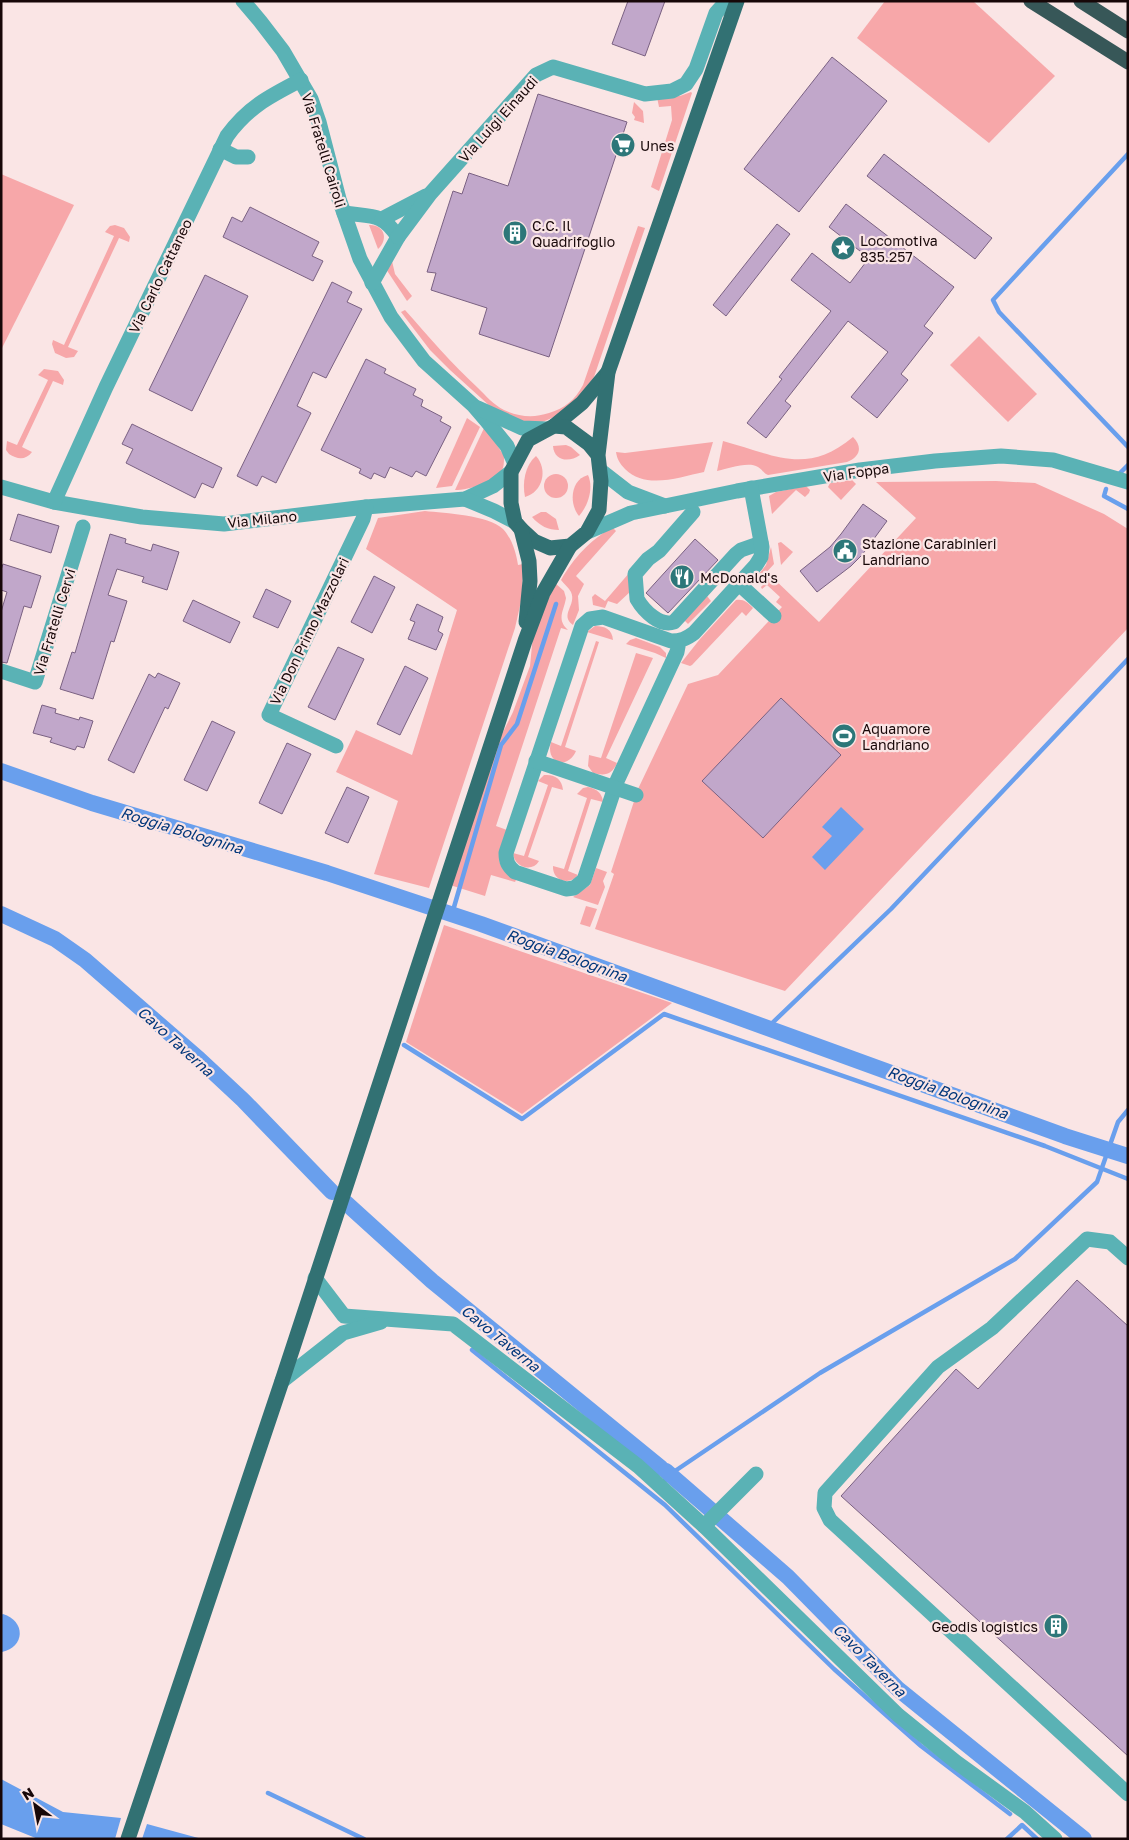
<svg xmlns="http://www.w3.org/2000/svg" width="1129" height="1840" font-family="'Golos Text',sans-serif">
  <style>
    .green { fill: #f7a7a9 }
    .water { fill: #699fed }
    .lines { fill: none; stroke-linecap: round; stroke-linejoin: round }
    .stream { stroke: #699fed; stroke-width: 4.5 }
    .canal { stroke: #699fed; stroke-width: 16 }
    .building { fill: #c1a7ca; stroke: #7a6182 }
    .minor { stroke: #5ab2b5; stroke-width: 15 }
    .major { stroke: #327173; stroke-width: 15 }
    .highway { stroke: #375758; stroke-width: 15 }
    .labels { text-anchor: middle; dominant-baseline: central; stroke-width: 4.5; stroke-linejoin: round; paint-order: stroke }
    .street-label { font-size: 14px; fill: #170708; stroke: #fae5e5 }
    .poi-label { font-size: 14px; fill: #170708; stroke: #fae5e5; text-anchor: start }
    .water-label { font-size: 15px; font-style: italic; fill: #00367a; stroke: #fae5e5 }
  </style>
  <rect width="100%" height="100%" fill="#fae5e5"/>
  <g class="green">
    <path d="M 885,1 L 973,1 L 1055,76 L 989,143 L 857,38 Z"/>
    <path d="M 691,92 L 692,93 L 659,191 L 651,187 L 672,120 L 671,106 L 659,107 L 657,97 L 680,96 Z"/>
    <path d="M 634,102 L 643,111 L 644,123 L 634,120 L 635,117 L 632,113 Z"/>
    <path d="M 1,174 L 74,205 L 1,350 Z"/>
    <path d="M 115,225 L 124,228 L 130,237 L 129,242 L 119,238 L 68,347 L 78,351 L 74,357 L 66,358 L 55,353 L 52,344 L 53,340 L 64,345 L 114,236 L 105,232 L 110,226 Z"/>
    <path d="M 369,225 C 384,224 389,239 378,249 Z"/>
    <path d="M 638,226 L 645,228 L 594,377 L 578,398 L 559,415 L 540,423 L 529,424 L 492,408 L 450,370 L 430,350 L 401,312 L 405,310 C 429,337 452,364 478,388 C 486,396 494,405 504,410 C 519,417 534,418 549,413 C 565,408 575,400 583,385 Z"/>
    <path d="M 392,261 L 395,274 L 412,296 L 407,301 L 386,269 Z"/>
    <path d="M 979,336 L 1037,394 L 1008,422 L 950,365 Z"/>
    <path d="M 44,369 L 58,371 L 64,380 L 63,385 L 53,381 L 22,447 L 32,452 C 25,461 17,459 9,454 L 6,450 L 7,441 L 17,445 L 48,380 L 38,375 Z"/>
    <path d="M 467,418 L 480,427 L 452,486 L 436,488 Z"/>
    <path d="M 485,426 L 504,456 C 504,460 504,464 503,468 C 497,482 469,490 455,490 Z"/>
    <path d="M 853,437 C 863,447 860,457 847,462 L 768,475 C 763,473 763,470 758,467 C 748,461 728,469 717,471 L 723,441 C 775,455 806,476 853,437 Z"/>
    <path d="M 713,442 L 704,472 C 679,477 646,490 625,469 C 620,464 617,459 616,452 L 625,453 Z"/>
    <path d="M 566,445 L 571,447 L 580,455 C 569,463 554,461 553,446 Z"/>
    <path d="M 536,456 C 548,469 543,492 525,497 C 522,483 525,465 536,456 Z"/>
    <circle cx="556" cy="486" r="12"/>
    <path d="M 588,475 C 594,488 588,506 579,516 C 569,504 570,480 588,475 Z"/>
    <path d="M 852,480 L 856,484 L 841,500 L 828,487 L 830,483 Z"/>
    <path d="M 996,481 L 1035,483 L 1104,514 L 1128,529 L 1128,628 L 785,991 L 595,929 L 614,874 L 611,872 L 638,789 L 688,684 L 718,675 L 782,607 L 776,602 L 780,597 L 767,585 L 762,589 L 761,587 L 771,576 L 819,622 L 916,518 L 876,482 Z"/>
    <path d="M 806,486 L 810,490 L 809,493 L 805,497 L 796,490 L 772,514 L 769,496 L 776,492 Z"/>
    <path d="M 425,511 C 445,513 488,515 503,529 C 512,539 516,552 518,565 L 523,564 L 522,597 L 515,628 L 429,888 L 374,874 L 398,801 L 336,772 L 356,730 L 412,755 L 457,610 L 366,549 L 378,518 Z"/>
    <path d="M 541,512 L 546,512 L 556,519 L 559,530 C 548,530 540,526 532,517 Z"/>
    <path d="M 612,527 L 616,531 L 576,576 L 584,584 L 578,596 L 579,610 L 573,625 C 559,615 577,605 571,592 C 569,588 564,584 561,580 C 575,556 589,542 612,527 Z"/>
    <path d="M 781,542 L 793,552 L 781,565 L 778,543 Z"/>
    <path d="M 771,547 L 774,564 L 756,584 L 756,578 L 766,565 Z"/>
    <path d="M 630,572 L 631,591 L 617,604 L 608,601 L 605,608 L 593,605 L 592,597 L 595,594 L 605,601 Z"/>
    <path d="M 555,583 L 564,591 L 566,598 C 564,611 556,619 568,630 L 561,628 L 496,826 L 507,830 C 499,852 491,865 516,880 L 515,882 L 491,875 L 485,896 L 450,885 L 495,748 L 513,712 L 530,666 L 533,635 Z"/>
    <path d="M 707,596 L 711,601 L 688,624 L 683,619 Z"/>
    <path d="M 736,600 C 744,599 747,602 753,608 L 746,616 L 742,612 L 692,665 L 690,666 L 681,663 L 700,639 Z"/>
    <path d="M 595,626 C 605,626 612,629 613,640 L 587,632 Z"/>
    <path d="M 636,638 L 660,647 L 666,653 L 666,658 L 655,653 L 626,644 L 630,640 Z"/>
    <path d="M 596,641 L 599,642 L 565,747 L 576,751 C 568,770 545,764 551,742 L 561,746 Z"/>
    <path d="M 636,653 L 653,658 L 606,758 L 617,763 C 612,775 605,776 593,773 L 588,766 L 589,755 L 601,758 Z"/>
    <path d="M 544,775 C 555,774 562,779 563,790 L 552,787 L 528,857 L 539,861 C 532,873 514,867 513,853 L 524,856 L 548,785 L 538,781 Z"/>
    <path d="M 588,787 C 597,789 602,793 603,802 L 591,799 L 568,871 L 578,875 C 570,886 552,881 553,866 L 564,869 L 587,798 L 577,794 L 583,788 Z"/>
    <path d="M 596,868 L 607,872 L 603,881 L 605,887 L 598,905 L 573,897 L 590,885 Z"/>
    <path d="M 586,906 L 597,909 L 590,927 L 580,924 Z"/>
    <path d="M 444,925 L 672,1003 L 522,1114 L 406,1042 Z"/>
  </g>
  <g class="water">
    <path d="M 841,807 L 864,829 L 825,870 L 812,857 L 832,836 L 822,827 Z"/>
    <path d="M 3,1614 C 26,1621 25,1647 2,1652 L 1,1615 Z"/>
    <path d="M 1,1779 L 63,1812 L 121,1818 L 115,1839 L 38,1839 L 1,1824 Z"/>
    <path d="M 147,1824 L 202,1839 L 142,1839 Z"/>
  </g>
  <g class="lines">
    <g class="stream">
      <path d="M 1128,154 L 993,300 L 999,312 L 1128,447"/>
      <path d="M 1119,474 L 1128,465"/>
      <path d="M 1106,489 L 1104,496 L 1128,509"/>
      <path d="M 452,914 L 501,745 L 517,724 L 556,604"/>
      <path d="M 766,1029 L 891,909 L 1128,659"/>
      <path d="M 404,1045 L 522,1119 L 664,1014 L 1045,1146 L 1128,1179"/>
      <path d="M 472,1350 L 665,1505 L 834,1669 L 921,1746 L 1010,1814"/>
      <path d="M 663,1482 L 675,1471 L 820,1373 L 1015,1259 L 1097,1182 L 1118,1122 L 1128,1110"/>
      <path d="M 268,1793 L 364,1839"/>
      <path d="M 1007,1839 L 1022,1825 L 1037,1839"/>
    </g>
    <g class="canal">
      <path d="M 1,771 L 92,803 L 327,873 L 481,924 L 1065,1136 L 1128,1156"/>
      <path d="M 1,914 L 55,939 L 85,960 L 199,1059 L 243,1100 L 332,1192"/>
      <path d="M 346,1203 L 432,1281 L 661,1468"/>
      <path d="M 666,1471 L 788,1577 L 898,1689 L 1084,1839"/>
    </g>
  </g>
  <g class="building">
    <path d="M 628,1 L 665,1 L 645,56 L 612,44 Z"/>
    <path d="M 832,57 L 887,101 L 799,212 L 744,169 Z"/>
    <path d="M 538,94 L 627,122 L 549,357 L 479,334 L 487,308 L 431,290 L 436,273 L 427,272 L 453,191 L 462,194 L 469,173 L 508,186 Z"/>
    <path d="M 884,154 L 992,238 L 975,259 L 867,176 Z"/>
    <path d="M 846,204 L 954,287 L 924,326 L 933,333 L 901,374 L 908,380 L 877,418 L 851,397 L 888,352 L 848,321 L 785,401 L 791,406 L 766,438 L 747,423 L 782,379 L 779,377 L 831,311 L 791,280 L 812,253 L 850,283 L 869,258 L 829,227 Z"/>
    <path d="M 250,207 L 319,242 L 312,256 L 323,261 L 313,281 L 223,237 L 232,217 L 242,222 Z"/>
    <path d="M 777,224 L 790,234 L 726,316 L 713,305 Z"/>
    <path d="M 205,275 L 248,296 L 192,411 L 149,390 Z"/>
    <path d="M 332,282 L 352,292 L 347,302 L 362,309 L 326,378 L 313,372 L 297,406 L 311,413 L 276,483 L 262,476 L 257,486 L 237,476 Z"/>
    <path d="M 366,359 L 386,369 L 384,373 L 416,389 L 413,395 L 423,400 L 421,406 L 442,417 L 440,421 L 451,427 L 426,476 L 416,471 L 412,477 L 390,467 L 385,478 L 374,473 L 371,479 L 359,473 L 361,469 L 321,450 Z"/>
    <path d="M 132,424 L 222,468 L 213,488 L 202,483 L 195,498 L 126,463 L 133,449 L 122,444 Z"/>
    <path d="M 863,504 L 887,521 L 862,555 L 851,566 L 817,592 L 800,571 L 830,547 L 841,534 Z"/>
    <path d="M 18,514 L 59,526 L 51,553 L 10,540 Z"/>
    <path d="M 110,534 L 126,539 L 125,543 L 151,551 L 153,544 L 179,552 L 167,590 L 142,582 L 144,577 L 117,569 L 108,595 L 127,601 L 114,642 L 111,641 L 93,699 L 60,689 L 72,652 L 75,653 Z"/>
    <path d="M 695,539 L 718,560 L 668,613 L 646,593 Z"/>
    <path d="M 3,564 L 41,576 L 31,608 L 24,606 L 7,663 L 1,662 L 1,612 L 7,592 L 1,590 L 1,570 Z"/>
    <path d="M 374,576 L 395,587 L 372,633 L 351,622 Z"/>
    <path d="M 266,589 L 291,601 L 278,628 L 253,617 Z"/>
    <path d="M 193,600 L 240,622 L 230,643 L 183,621 Z"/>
    <path d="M 417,604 L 443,617 L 438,631 L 443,634 L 436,650 L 408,639 L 415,622 L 410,620 Z"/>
    <path d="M 338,647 L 364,659 L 335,720 L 308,707 Z"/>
    <path d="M 405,666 L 428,678 L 400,735 L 377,724 Z"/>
    <path d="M 158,673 L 180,683 L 168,709 L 165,707 L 134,773 L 108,760 L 149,674 L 155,678 Z"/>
    <path d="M 781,698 L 841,755 L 763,838 L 702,781 Z"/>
    <path d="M 42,705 L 56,709 L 55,713 L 79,720 L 80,717 L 93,721 L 84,748 L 77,746 L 75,750 L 50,742 L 52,738 L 33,733 Z"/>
    <path d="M 212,721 L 235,732 L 207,791 L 184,780 Z"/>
    <path d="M 287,743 L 311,754 L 282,814 L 259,803 Z"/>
    <path d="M 347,787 L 369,797 L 348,843 L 325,833 Z"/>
    <path d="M 1077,1280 L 1128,1326 L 1128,1756 L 841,1496 L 956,1369 L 978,1389 Z"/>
  </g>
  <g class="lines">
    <g class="minor">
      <path d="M 243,1 L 260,21 L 283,51 L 311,99 L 319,122 L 339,199 L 360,259 L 391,317 L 424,361 L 474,406 L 486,420 L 507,446 L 515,464"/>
      <path d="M 220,149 L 236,157 L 248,157"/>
      <path d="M 344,213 C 371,217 382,212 398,237 L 372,283"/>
      <path d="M 382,219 L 426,196"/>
      <path d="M 398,237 L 430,194 L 536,75 L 553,67 L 645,94 L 672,91 L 686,84 L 696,69 L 716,13 L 725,3 L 730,1"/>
      <path d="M 478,408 L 522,428 L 547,429"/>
      <path d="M 601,471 L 628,492 L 665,506"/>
      <path d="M 1,487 L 54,502 L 88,508 L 142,517 L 224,524 L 366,507 L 465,499 L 493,486 L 511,472"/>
      <path d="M 465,499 L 494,511 L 515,522"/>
      <path d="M 54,502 L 106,387 L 227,136 C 248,107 270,96 301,80"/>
      <path d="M 693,512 L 659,551 L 648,559 L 635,574 L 637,599 C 644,611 660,627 674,622 L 736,554 L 741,550 L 761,543"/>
      <path d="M 587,532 L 631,513 L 737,491 L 860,470 L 935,461 L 1001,456 L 1053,460 L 1128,482"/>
      <path d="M 739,584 L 774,616"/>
      <path d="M 679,641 L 677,652 L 617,781 L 584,880 L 574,888 L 566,889 L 515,872 C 508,866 506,862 506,853 L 582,626 L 590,619 L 603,617 L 671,641 C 681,641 686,639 694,633 L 756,565 L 761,557 L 762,547 L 751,488"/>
      <path d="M 1,671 L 35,682 L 83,527"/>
      <path d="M 336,746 L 269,715 L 363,519 L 366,507"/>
      <path d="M 536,761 L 636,795"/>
      <path d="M 1128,1258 L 1110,1242 L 1087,1239 L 992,1328 L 938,1367 L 825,1493 L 824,1508 L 830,1520 L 1128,1794"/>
      <path d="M 315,1278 L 344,1316 L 453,1324 L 638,1466 L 704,1526 L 898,1715 L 956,1762 L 1025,1812 L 1055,1839"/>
      <path d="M 282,1381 L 343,1333 L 381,1322"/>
      <path d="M 704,1526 L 756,1474"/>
    </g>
    <g class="major">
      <path d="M 554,426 L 582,403 L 608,372"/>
      <path d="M 598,455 L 589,444 L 566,427 L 554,426 L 528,440 L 511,472 L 511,503 L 515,522 L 521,529 L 534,541 L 550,548 L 570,546 L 587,532 L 599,510 L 601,481 L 598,455 L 608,372 L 737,1"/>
      <path d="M 521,529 L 529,561 L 530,581 L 526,622"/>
      <path d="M 128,1839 L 282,1381 L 525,641 L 543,593 L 570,546"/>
    </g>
    <g class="highway">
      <path d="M 1031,1 L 1128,62"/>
      <path d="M 1081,1 L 1128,31"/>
    </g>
  </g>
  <defs>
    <symbol id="supermarket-disc" viewBox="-11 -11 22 22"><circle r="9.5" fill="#2d7779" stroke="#fae5e5"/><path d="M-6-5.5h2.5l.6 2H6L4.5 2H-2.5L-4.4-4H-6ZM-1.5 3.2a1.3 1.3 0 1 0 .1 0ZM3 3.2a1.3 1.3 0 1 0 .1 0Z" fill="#fff"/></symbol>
    <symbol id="building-disc" viewBox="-11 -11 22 22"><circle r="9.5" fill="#2d7779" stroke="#fae5e5"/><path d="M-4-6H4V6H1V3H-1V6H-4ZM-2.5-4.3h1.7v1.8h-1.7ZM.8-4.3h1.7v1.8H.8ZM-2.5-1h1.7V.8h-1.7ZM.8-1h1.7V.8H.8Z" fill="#fff"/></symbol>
    <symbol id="sight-disc" viewBox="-11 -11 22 22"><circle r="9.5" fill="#2d7779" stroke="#fae5e5"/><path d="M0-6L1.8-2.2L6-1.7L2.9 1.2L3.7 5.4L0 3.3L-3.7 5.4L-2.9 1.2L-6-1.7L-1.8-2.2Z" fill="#fff"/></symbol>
    <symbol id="civic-disc" viewBox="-11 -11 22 22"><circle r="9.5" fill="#2d7779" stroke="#fae5e5"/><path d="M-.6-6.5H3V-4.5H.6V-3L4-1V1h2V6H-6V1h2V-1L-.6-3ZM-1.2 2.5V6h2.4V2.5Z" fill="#fff"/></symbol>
    <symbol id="restaurant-disc" viewBox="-11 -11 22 22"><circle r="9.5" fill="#2d7779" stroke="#fae5e5"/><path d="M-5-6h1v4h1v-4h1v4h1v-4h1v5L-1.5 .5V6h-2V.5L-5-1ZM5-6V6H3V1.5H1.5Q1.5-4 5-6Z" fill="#fff"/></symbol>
    <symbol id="stadium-disc" viewBox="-11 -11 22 22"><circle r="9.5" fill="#2d7779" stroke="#fae5e5"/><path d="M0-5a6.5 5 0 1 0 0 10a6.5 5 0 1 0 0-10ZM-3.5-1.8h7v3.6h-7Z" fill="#fff"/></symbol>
  </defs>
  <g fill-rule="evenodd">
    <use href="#supermarket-disc" x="609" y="131" width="28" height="28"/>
    <use href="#building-disc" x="501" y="219" width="28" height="28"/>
    <use href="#sight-disc" x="829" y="234" width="28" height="28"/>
    <use href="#civic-disc" x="831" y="537" width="28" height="28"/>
    <use href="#restaurant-disc" x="668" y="563" width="28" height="28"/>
    <use href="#stadium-disc" x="830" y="722" width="28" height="28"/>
    <use href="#building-disc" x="1042" y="1612" width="28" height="28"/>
  </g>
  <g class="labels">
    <g class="street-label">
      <text transform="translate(498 119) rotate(-48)">Via Luigi Einaudi</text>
      <text transform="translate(324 150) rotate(73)">Via Fratelli Cairoli</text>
      <text transform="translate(160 276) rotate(-64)">Via Carlo Cattaneo</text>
      <text transform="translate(856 472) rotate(-8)">Via Foppa</text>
      <text transform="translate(262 519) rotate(-6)">Via Milano</text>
      <text transform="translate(54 622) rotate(-73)">Via Fratelli Cervi</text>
      <text transform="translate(309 631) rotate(-64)">Via Don Primo Mazzolari</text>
    </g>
    <g class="poi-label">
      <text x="640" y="145">Unes</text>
      <text x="532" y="225">C.C. Il<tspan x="532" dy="16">Quadrifoglio</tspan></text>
      <text x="860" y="240">Locomotiva<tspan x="860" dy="16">835.257</tspan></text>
      <text x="862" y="543">Stazione Carabinieri<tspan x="862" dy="16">Landriano</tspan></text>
      <text x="700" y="577">McDonald's</text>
      <text x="862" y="728">Aquamore<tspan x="862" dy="16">Landriano</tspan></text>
      <text x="1038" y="1626" text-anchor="end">Geodis logistics</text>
    </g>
    <g class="water-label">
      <text transform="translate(182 830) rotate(17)">Roggia Bolognina</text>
      <text transform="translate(567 955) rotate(20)">Roggia Bolognina</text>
      <text transform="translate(176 1041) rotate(42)">Cavo Taverna</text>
      <text transform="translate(948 1092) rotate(20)">Roggia Bolognina</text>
      <text transform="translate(501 1338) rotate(39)">Cavo Taverna</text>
      <text transform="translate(870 1660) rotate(45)">Cavo Taverna</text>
    </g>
  </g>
  <rect width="1129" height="1840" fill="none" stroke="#170708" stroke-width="5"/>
  <g transform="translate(35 1805) rotate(328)" stroke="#fae5e5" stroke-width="4" paint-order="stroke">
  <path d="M0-4L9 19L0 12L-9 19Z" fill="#170708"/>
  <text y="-8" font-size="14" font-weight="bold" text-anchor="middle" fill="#170708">N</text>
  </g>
</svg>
